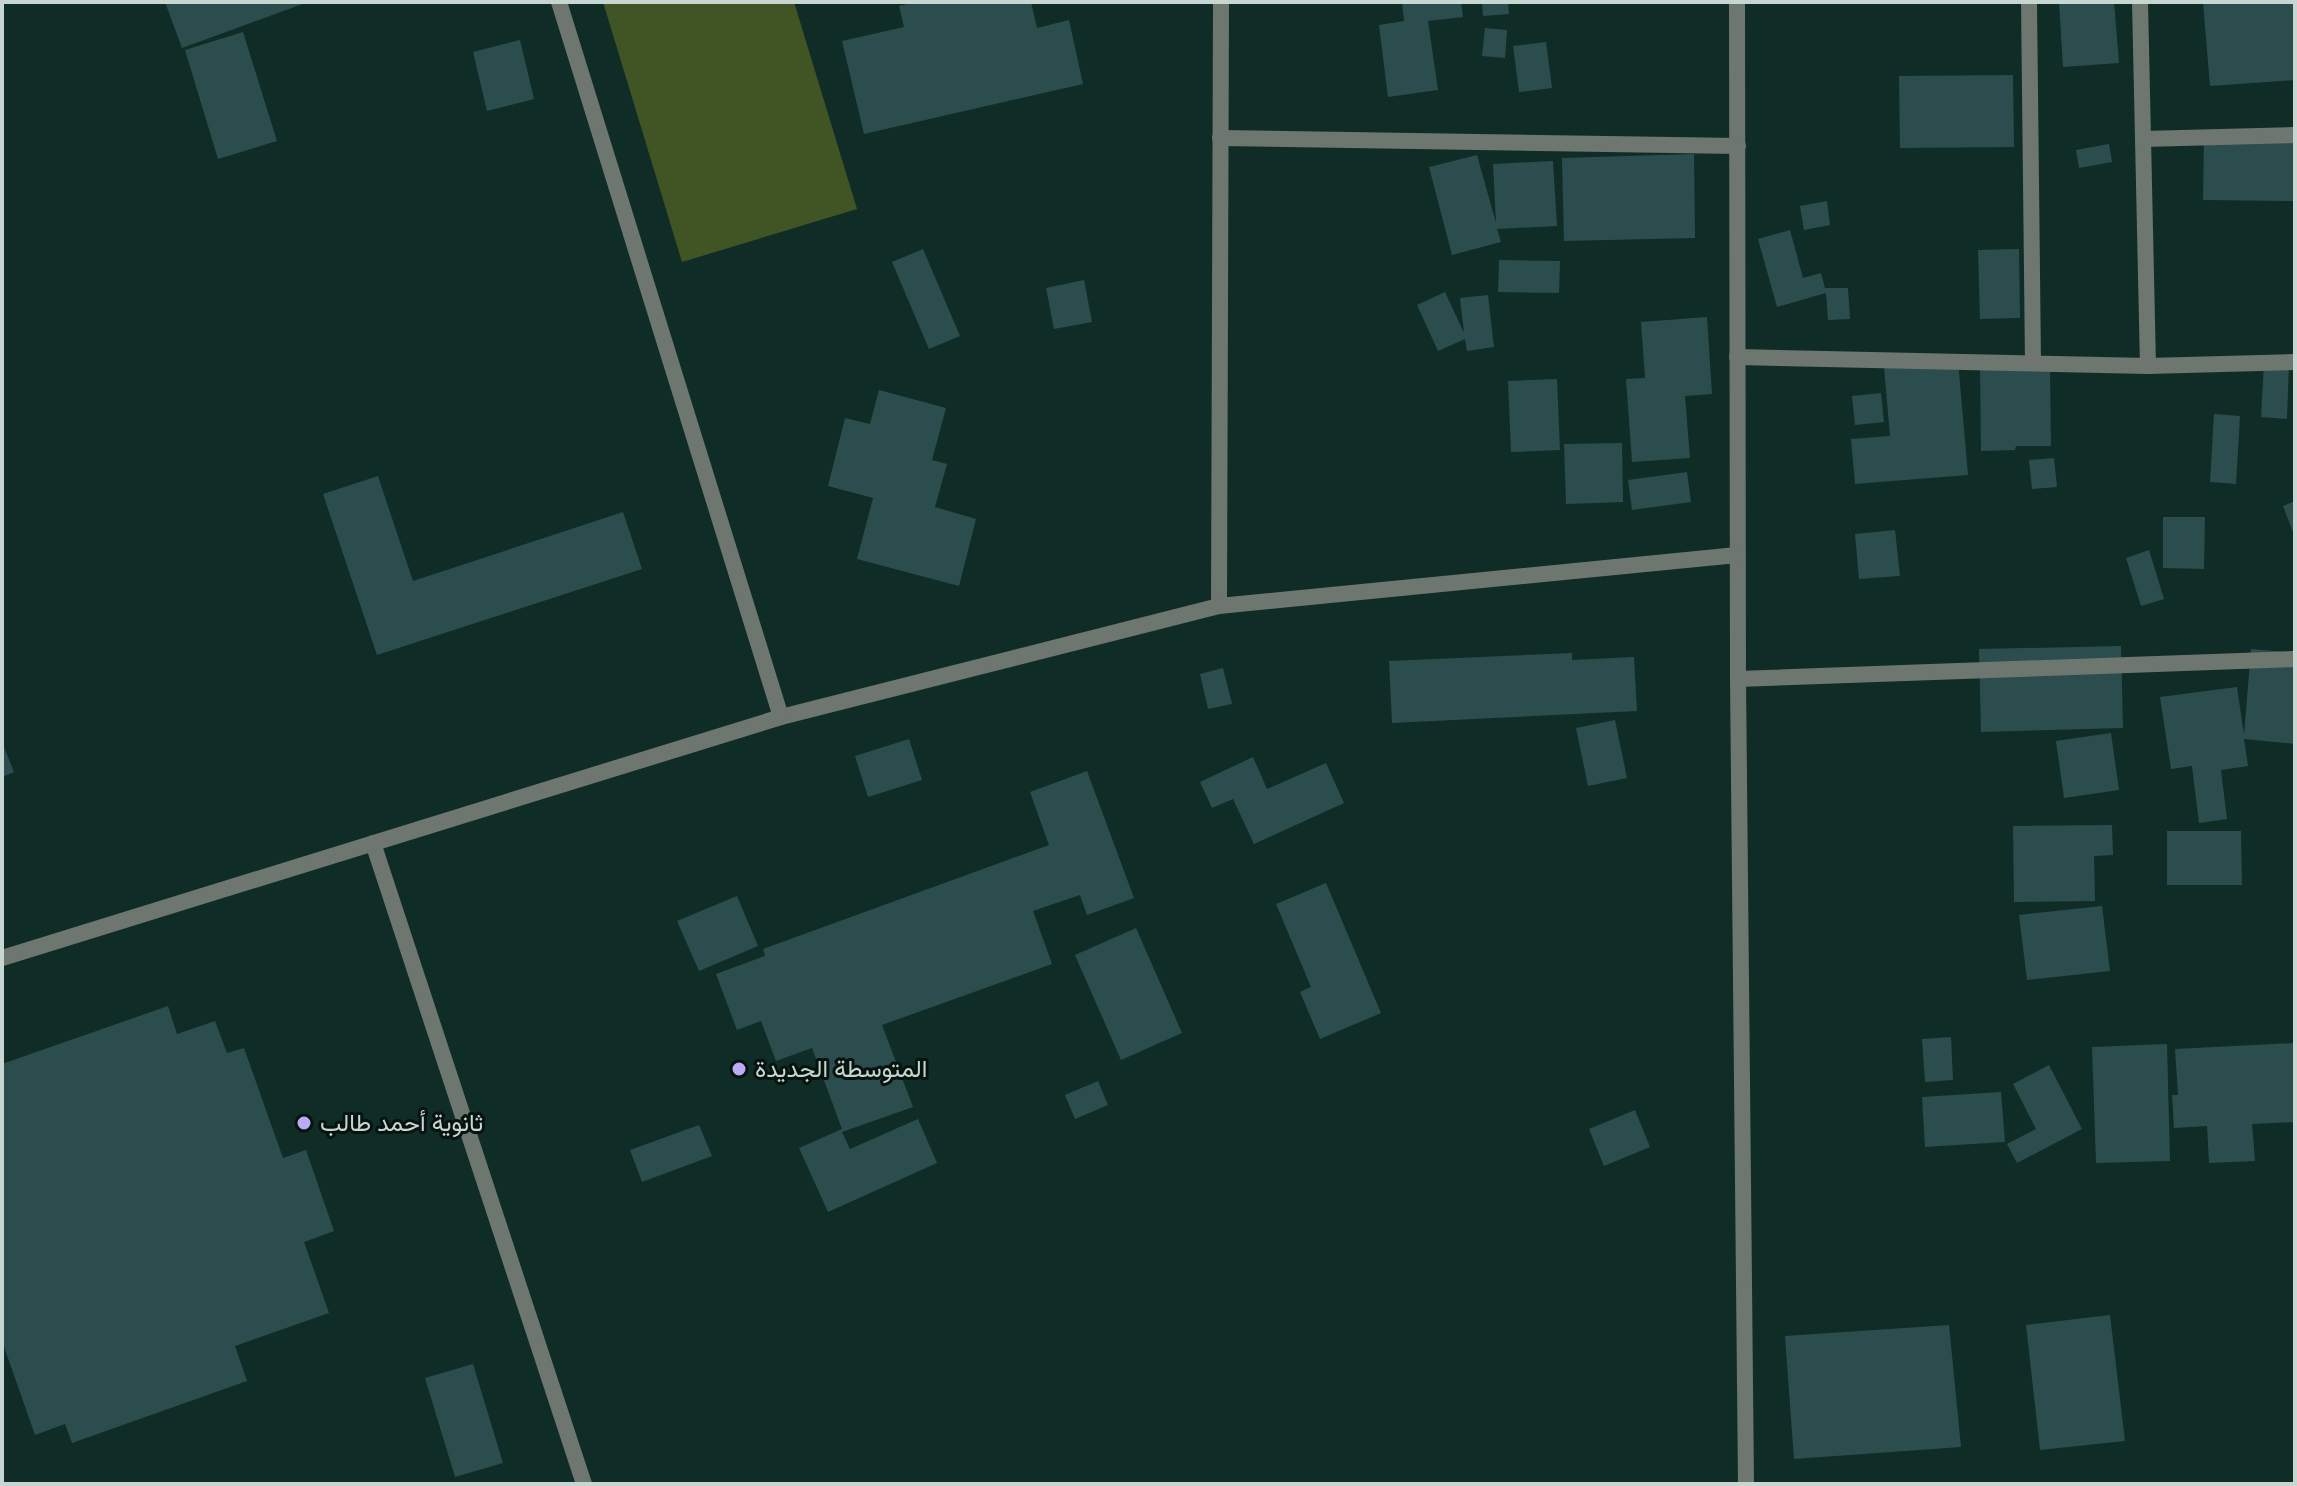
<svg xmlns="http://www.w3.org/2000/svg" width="2297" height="1486" font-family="'Nunito Sans',Vazirmatn,sans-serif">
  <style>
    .green { fill: #415524 }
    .building { fill: #2c4d4e }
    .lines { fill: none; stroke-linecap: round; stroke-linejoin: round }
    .street { stroke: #6d776f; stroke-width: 16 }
    .poi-dot { fill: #bbaaf6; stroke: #07130f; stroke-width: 3 }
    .labels { text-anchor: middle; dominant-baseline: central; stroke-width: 6; stroke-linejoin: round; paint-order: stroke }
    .poi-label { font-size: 24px; fill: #c6d7d1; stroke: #07130f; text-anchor: start }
  </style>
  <rect width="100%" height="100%" fill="#0f2d26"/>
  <path class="green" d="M 603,2 L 794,2 L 857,209 L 682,262 Z"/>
  <g class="building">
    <path d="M 165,2 L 308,2 L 182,48 Z"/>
    <path d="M 916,2 L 1031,2 L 1037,28 L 1069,20 L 1083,84 L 864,134 L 842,41 L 904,27 L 899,6 Z"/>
    <path d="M 1402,2 L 1461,2 L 1463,17 L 1428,21 L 1438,90 L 1388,97 L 1379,25 L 1404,21 Z"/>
    <path d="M 1482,2 L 1508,2 L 1509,14 L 1483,16 Z"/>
    <path d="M 2059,2 L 2114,2 L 2119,63 L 2063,67 Z"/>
    <path d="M 2203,2 L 2295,2 L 2295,80 L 2210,86 Z"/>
    <path d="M 1485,28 L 1507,30 L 1505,58 L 1482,56 Z"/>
    <path d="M 243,32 L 277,141 L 218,159 L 185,50 Z"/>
    <path d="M 520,40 L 534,99 L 487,111 L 473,52 Z"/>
    <path d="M 1546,42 L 1552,88 L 1519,92 L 1513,46 Z"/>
    <path d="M 2013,75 L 2014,147 L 1900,148 L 1899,76 Z"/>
    <path d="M 2204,138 L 2295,139 L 2295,201 L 2203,200 Z"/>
    <path d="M 2109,144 L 2112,162 L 2079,168 L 2076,150 Z"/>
    <path d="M 1694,154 L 1695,238 L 1564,241 L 1562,158 Z"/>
    <path d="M 1477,155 L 1496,223 L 1493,164 L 1553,161 L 1557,226 L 1497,229 L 1501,242 L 1452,255 L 1429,167 Z"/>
    <path d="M 1827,201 L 1830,225 L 1804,230 L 1800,206 Z"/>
    <path d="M 1790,230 L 1803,278 L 1821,273 L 1825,288 L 1848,288 L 1850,319 L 1828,320 L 1826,293 L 1777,307 L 1758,239 Z"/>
    <path d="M 923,249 L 960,336 L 929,349 L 892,262 Z"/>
    <path d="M 2019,249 L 2020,318 L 1980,319 L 1978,250 Z"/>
    <path d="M 1499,260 L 1560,261 L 1559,293 L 1498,292 Z"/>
    <path d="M 1084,280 L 1092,322 L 1054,329 L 1046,288 Z"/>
    <path d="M 1445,292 L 1464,333 L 1460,298 L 1488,295 L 1494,347 L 1467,351 L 1465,339 L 1438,351 L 1417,305 Z"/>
    <path d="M 1707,317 L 1712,394 L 1685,396 L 1690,458 L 1632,462 L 1626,379 L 1645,378 L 1641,322 Z"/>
    <path d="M 1958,361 L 1968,475 L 1855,484 L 1851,439 L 1890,436 L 1884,367 Z"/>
    <path d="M 2264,363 L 2289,364 L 2287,419 L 2261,417 Z"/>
    <path d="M 1980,369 L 2050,369 L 2051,446 L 2016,446 L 2015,450 L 1981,451 Z"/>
    <path d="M 1557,379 L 1560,450 L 1511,452 L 1508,381 Z"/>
    <path d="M 879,390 L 946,408 L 932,460 L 947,464 L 935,507 L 976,519 L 959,586 L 857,559 L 873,498 L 828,486 L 845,418 L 870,424 Z"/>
    <path d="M 1881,393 L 1884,422 L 1855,425 L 1852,396 Z"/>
    <path d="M 2214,414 L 2240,416 L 2236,484 L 2210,482 Z"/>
    <path d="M 1622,443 L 1623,502 L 1566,504 L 1564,444 Z"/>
    <path d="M 2054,458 L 2057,487 L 2032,489 L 2029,460 Z"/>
    <path d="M 1687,472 L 1691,502 L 1632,510 L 1628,480 Z"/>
    <path d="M 378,476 L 413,581 L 623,512 L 642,569 L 377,655 L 323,494 Z"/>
    <path d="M 2295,501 L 2295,537 L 2283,506 Z"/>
    <path d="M 2163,517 L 2205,517 L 2204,569 L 2163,568 Z"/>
    <path d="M 1895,530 L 1900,576 L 1859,579 L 1855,534 Z"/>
    <path d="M 2149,550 L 2164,599 L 2141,606 L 2126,558 Z"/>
    <path d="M 2121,646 L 2123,728 L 1981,732 L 1979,649 Z"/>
    <path d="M 2251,649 L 2295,653 L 2295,744 L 2244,739 L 2248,766 L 2221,770 L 2227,819 L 2199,823 L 2192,766 L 2171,769 L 2160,697 L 2237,687 L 2244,735 Z"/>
    <path d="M 1572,653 L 1572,660 L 1634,657 L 1637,711 L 1392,723 L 1389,661 Z"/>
    <path d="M 1223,668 L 1232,704 L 1208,709 L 1200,674 Z"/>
    <path d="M 1615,720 L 1627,778 L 1588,786 L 1576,728 Z"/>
    <path d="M 2111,733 L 2119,790 L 2064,798 L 2056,741 Z"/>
    <path d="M 909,739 L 922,780 L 868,797 L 855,756 Z"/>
    <path d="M 2,742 L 14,772 L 2,777 Z"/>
    <path d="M 1253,757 L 1267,789 L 1326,763 L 1344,803 L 1254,844 L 1233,799 L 1212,808 L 1200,782 Z"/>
    <path d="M 1087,771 L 1134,898 L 1087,915 L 1080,895 L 1033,911 L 1052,964 L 882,1025 L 913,1107 L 842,1132 L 850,1149 L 918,1119 L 937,1163 L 828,1212 L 799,1148 L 842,1129 L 812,1048 L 776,1061 L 761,1021 L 737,1030 L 716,974 L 765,956 L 763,949 L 1049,845 L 1030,792 Z"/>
    <path d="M 2112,825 L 2113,855 L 2094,856 L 2095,901 L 2014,902 L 2013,826 Z"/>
    <path d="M 2167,831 L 2241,831 L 2242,885 L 2167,885 Z"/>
    <path d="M 1326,883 L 1381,1013 L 1320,1039 L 1300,992 L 1311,987 L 1276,904 Z"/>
    <path d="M 737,896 L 758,946 L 699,971 L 677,921 Z"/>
    <path d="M 2102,906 L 2110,971 L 2027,980 L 2019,915 Z"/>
    <path d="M 1136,928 L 1182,1033 L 1121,1060 L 1075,955 Z"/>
    <path d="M 168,1006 L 177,1034 L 215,1021 L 227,1053 L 244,1048 L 283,1158 L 306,1150 L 334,1231 L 304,1242 L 329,1313 L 235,1346 L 247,1381 L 72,1443 L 65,1424 L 35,1435 L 2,1341 L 2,1064 Z"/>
    <path d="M 1951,1037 L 1953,1080 L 1925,1082 L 1922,1039 Z"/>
    <path d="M 2295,1043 L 2295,1122 L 2252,1124 L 2255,1161 L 2209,1163 L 2207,1126 L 2174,1128 L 2172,1095 L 2178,1095 L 2175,1049 Z"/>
    <path d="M 2167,1044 L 2170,1161 L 2096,1163 L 2092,1047 Z"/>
    <path d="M 2049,1065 L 2082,1129 L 2017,1163 L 2007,1144 L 2036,1129 L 2013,1084 Z"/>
    <path d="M 1098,1081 L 1108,1105 L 1075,1119 L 1065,1095 Z"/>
    <path d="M 2001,1092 L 2005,1142 L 1925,1147 L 1922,1097 Z"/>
    <path d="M 1635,1110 L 1650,1147 L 1604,1166 L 1589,1129 Z"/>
    <path d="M 699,1125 L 712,1156 L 642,1182 L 630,1150 Z"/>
    <path d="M 2110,1315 L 2125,1441 L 2040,1450 L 2026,1325 Z"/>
    <path d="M 1949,1325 L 1961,1447 L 1794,1459 L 1785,1336 Z"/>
    <path d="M 473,1364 L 503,1463 L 455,1477 L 425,1378 Z"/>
  </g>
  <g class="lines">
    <g class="street">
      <path d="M 1737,2 L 1738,679 L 1746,1484"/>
      <path d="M 2029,2 L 2033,363"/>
      <path d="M 2140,2 L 2148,366"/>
      <path d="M 1220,138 L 1738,146"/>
      <path d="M 2143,139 L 2295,135"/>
      <path d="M 1737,357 L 2148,366 L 2295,362"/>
      <path d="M 1219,606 L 1221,2"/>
      <path d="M 1738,679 L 2295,659"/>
      <path d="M 781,717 L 1219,606 L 1737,555"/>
      <path d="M 373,843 L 584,1484"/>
      <path d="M 2,958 L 781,717 L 559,2"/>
    </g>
  </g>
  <g class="poi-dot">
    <circle cx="739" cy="1069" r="8"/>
    <circle cx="304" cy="1123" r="8"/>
  </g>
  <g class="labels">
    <g class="poi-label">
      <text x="755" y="1069">المتوسطة الجديدة</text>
      <text x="320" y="1123">ثانوية أحمد طالب</text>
    </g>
  </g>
  <rect width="2297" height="1486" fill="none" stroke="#c6d7d1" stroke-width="8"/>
</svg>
